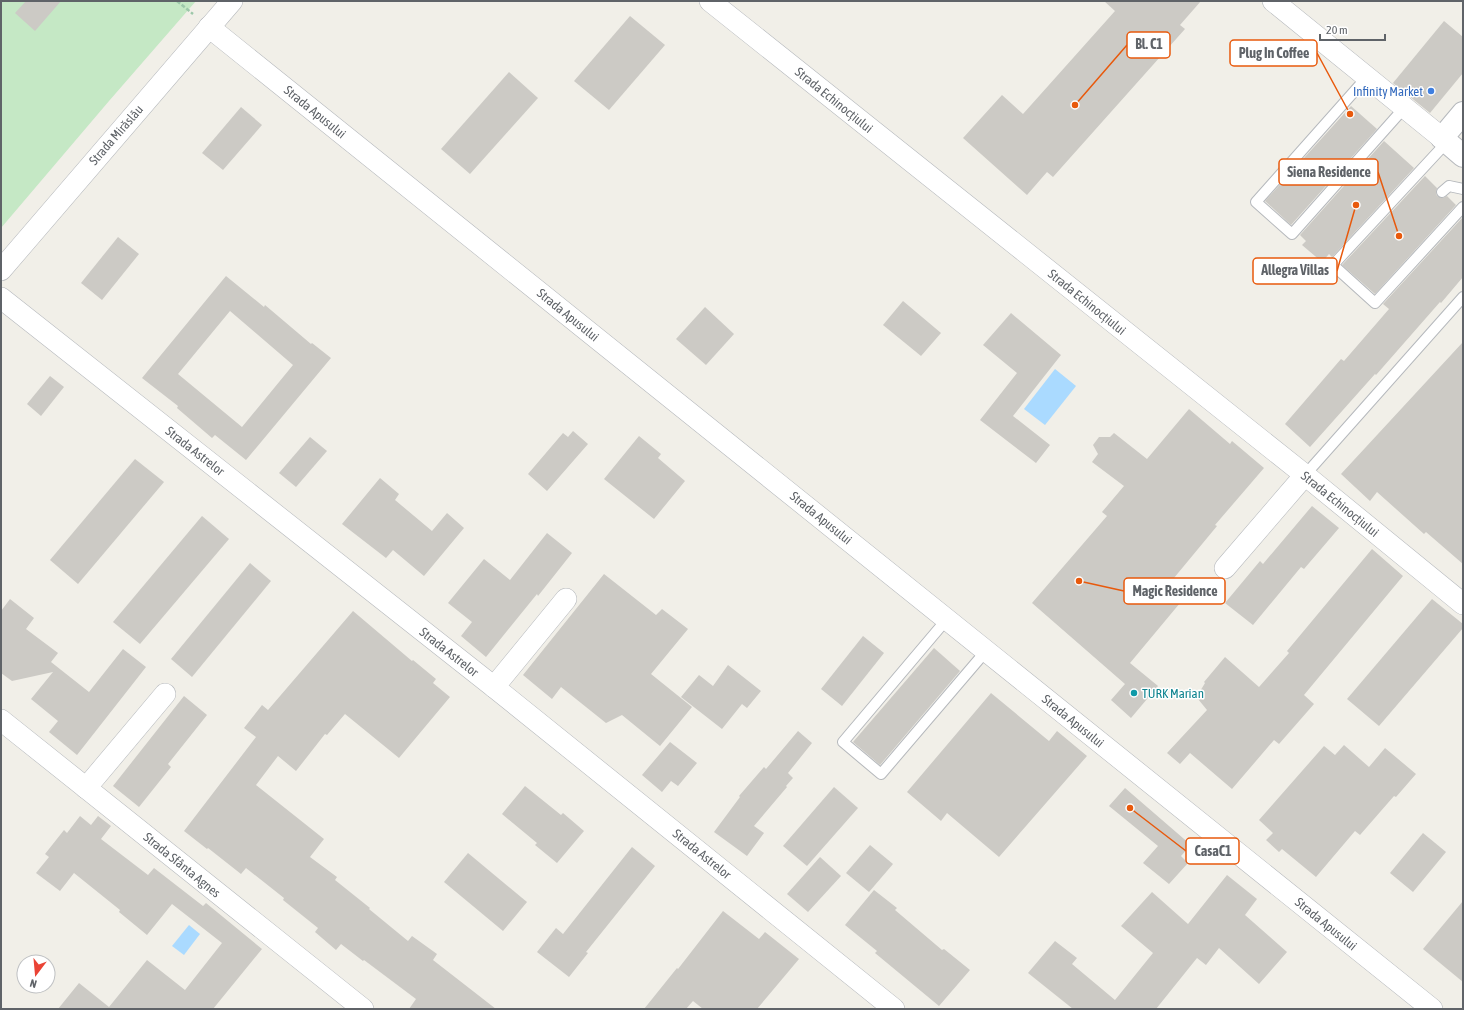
<svg xmlns="http://www.w3.org/2000/svg" width="1464" height="1010" font-family="'Asap Condensed',sans-serif">
  <style>
    .green { fill: #c5e8c5 }
    .water { fill: #aadaff }
    .building { fill: #cccac5; fill-rule: evenodd }
    .lines { fill: none; stroke-linecap: round; stroke-linejoin: round }
    .service-casing { stroke: #b5b8bc; stroke-width: 12 }
    .minor-casing { stroke: #b5b8bc; stroke-width: 22 }
    .tertiary-casing { stroke: #b5b8bc; stroke-width: 24 }
    .path { stroke: #9cc7a9; stroke-width: 2.5; stroke-dasharray: 4 2; stroke-linecap: butt }
    .service { stroke: #fff; stroke-width: 10 }
    .minor { stroke: #fff; stroke-width: 21 }
    .tertiary { stroke: #fff; stroke-width: 22 }
    .shop-dot { fill: #3f7fe0; stroke: #fff; stroke-width: 1.5 }
    .culture-dot { fill: #0f9aa8; stroke: #fff; stroke-width: 1.5 }
    .labels { text-anchor: middle; dominant-baseline: central; stroke-width: 3; stroke-linejoin: round; paint-order: stroke }
    .shop-label { font-size: 13px; fill: #366cbe; stroke: #fff; text-anchor: end }
    .street-label { font-size: 13px; fill: #5f6368; stroke: #fff }
    .culture-label { font-size: 13px; fill: #0d838f; stroke: #fff; text-anchor: start }
    .leader { fill: none; stroke: #e8590c; stroke-width: 1.5 }
    .callout-dot { fill: #e8590c; stroke: #fff; stroke-width: 1.5 }
    .callout { fill: #fff; stroke: #e8590c; stroke-width: 1.5 }
    .callout-label { font-size: 14px; text-anchor: middle; font-weight: bold; fill: #5f6368 }
  </style>
  <rect width="100%" height="100%" fill="#f1efe8"/>
  <path class="green" d="M 1,1 L 196,1 L 109,101 L 1,228 Z"/>
  <g class="water">
    <path d="M 1055,369 L 1076,386 L 1045,425 L 1024,409 Z"/>
    <path d="M 189,925 L 200,934 L 184,955 L 172,946 Z"/>
  </g>
  <g class="building">
    <path d="M 26,1 L 61,1 L 35,31 L 15,13 Z"/>
    <path d="M 1104,1 L 1201,1 L 1180,25 L 1185,29 L 1053,177 L 1047,172 L 1027,195 L 963,138 L 1002,95 L 1023,114 L 1115,11 Z"/>
    <path d="M 630,16 L 665,45 L 609,110 L 574,81 Z"/>
    <path d="M 1444,21 L 1463,37 L 1463,73 L 1430,113 L 1393,83 Z"/>
    <path d="M 509,72 L 538,98 L 470,174 L 441,149 Z"/>
    <path d="M 1351,106 L 1377,129 L 1291,225 L 1265,201 Z"/>
    <path d="M 241,107 L 262,125 L 223,170 L 202,153 Z"/>
    <path d="M 1384,141 L 1414,168 L 1332,257 L 1329,254 L 1322,262 L 1302,245 L 1306,241 L 1300,235 Z"/>
    <path d="M 1425,176 L 1437,188 L 1436,193 L 1437,196 L 1443,198 L 1447,196 L 1456,205 L 1375,294 L 1342,265 Z"/>
    <path d="M 1463,217 L 1463,277 L 1441,303 L 1440,302 L 1376,375 L 1375,374 L 1310,447 L 1285,424 L 1341,359 L 1344,361 L 1389,309 L 1383,304 Z"/>
    <path d="M 118,237 L 139,254 L 102,300 L 81,283 Z"/>
    <path d="M 226,276 L 264,307 L 265,305 L 311,344 L 312,343 L 331,358 L 246,460 L 215,435 L 212,438 L 177,408 L 178,406 L 142,378 ZM 230,311 L 293,365 L 242,427 L 178,374 Z"/>
    <path d="M 903,301 L 941,333 L 921,356 L 883,325 Z"/>
    <path d="M 705,307 L 734,334 L 706,365 L 676,339 Z"/>
    <path d="M 1011,313 L 1061,355 L 1013,416 L 1050,445 L 1036,463 L 980,420 L 1017,373 L 983,345 Z"/>
    <path d="M 1463,342 L 1463,564 L 1426,532 L 1424,534 L 1377,492 L 1370,501 L 1341,474 Z"/>
    <path d="M 50,376 L 64,387 L 41,416 L 27,404 Z"/>
    <path d="M 1189,409 L 1230,444 L 1232,441 L 1264,468 L 1215,525 L 1217,526 L 1164,590 L 1180,603 L 1130,663 L 1158,686 L 1131,718 L 1111,700 L 1125,684 L 1032,603 L 1107,516 L 1102,512 L 1124,486 L 1092,462 L 1098,454 L 1093,445 L 1099,437 L 1110,437 L 1114,433 L 1147,459 Z"/>
    <path d="M 573,431 L 588,444 L 547,491 L 528,474 L 563,433 L 568,437 Z"/>
    <path d="M 639,436 L 661,454 L 658,458 L 685,481 L 654,519 L 604,479 Z"/>
    <path d="M 310,437 L 327,451 L 296,487 L 279,473 Z"/>
    <path d="M 135,459 L 164,482 L 78,584 L 50,560 Z"/>
    <path d="M 380,478 L 399,494 L 395,500 L 432,531 L 447,513 L 464,528 L 424,576 L 393,550 L 386,558 L 342,524 Z"/>
    <path d="M 1312,506 L 1339,528 L 1304,569 L 1301,567 L 1253,625 L 1225,603 L 1260,561 L 1263,564 Z"/>
    <path d="M 202,516 L 229,539 L 140,644 L 113,622 Z"/>
    <path d="M 547,533 L 572,553 L 538,596 L 537,594 L 486,657 L 461,636 L 472,622 L 448,603 L 484,559 L 510,580 Z"/>
    <path d="M 1372,549 L 1403,576 L 1304,695 L 1314,704 L 1279,744 L 1274,740 L 1232,789 L 1190,753 L 1180,764 L 1167,753 L 1207,710 L 1198,699 L 1199,693 L 1205,683 L 1204,682 L 1225,657 L 1259,687 L 1289,653 L 1287,651 Z"/>
    <path d="M 250,563 L 271,581 L 192,677 L 171,659 Z"/>
    <path d="M 604,574 L 656,615 L 662,609 L 688,629 L 651,674 L 692,707 L 660,746 L 622,715 L 606,723 L 561,687 L 552,699 L 523,675 Z"/>
    <path d="M 10,599 L 34,618 L 26,629 L 58,653 L 51,662 L 89,692 L 123,649 L 146,667 L 77,755 L 49,732 L 58,721 L 31,699 L 53,672 L 12,681 L 1,673 L 1,611 Z"/>
    <path d="M 1432,599 L 1463,624 L 1463,628 L 1379,726 L 1347,699 Z"/>
    <path d="M 353,611 L 412,661 L 413,660 L 436,679 L 433,683 L 450,697 L 399,758 L 345,714 L 327,735 L 325,734 L 296,771 L 278,756 L 256,785 L 324,839 L 310,857 L 337,877 L 335,880 L 370,908 L 369,909 L 408,941 L 412,936 L 437,954 L 433,960 L 496,1009 L 409,1009 L 416,999 L 364,960 L 363,961 L 341,944 L 336,950 L 315,932 L 318,928 L 283,900 L 284,898 L 246,868 L 241,874 L 208,848 L 207,849 L 184,831 L 256,737 L 244,728 L 262,705 L 268,710 Z"/>
    <path d="M 863,636 L 884,653 L 842,706 L 821,689 Z"/>
    <path d="M 934,648 L 960,671 L 880,765 L 853,742 Z"/>
    <path d="M 728,665 L 761,691 L 747,708 L 742,704 L 722,729 L 681,697 L 699,675 L 713,686 Z"/>
    <path d="M 991,693 L 1049,741 L 1057,731 L 1087,756 L 999,857 L 947,813 L 941,821 L 907,792 Z"/>
    <path d="M 184,696 L 207,715 L 168,764 L 171,767 L 139,807 L 113,786 Z"/>
    <path d="M 798,731 L 812,743 L 788,773 L 793,778 L 786,786 L 787,787 L 754,826 L 764,833 L 747,856 L 714,832 L 740,797 L 739,796 L 764,767 L 766,769 Z"/>
    <path d="M 670,742 L 697,763 L 678,786 L 671,781 L 662,792 L 642,775 Z"/>
    <path d="M 1344,745 L 1369,767 L 1385,748 L 1416,774 L 1396,797 L 1394,796 L 1360,835 L 1355,831 L 1316,877 L 1282,849 L 1279,852 L 1266,840 L 1273,833 L 1259,820 L 1324,746 L 1335,755 Z"/>
    <path d="M 525,786 L 561,815 L 563,813 L 584,831 L 557,863 L 535,845 L 537,843 L 502,814 Z"/>
    <path d="M 834,787 L 858,808 L 807,866 L 783,846 Z"/>
    <path d="M 1125,788 L 1191,845 L 1181,856 L 1188,863 L 1169,884 L 1143,863 L 1158,846 L 1109,806 Z"/>
    <path d="M 80,816 L 91,825 L 98,816 L 111,826 L 101,839 L 148,875 L 154,868 L 203,906 L 206,903 L 262,949 L 213,1009 L 58,1009 L 79,983 L 109,1007 L 147,960 L 185,990 L 222,943 L 172,904 L 147,935 L 119,912 L 120,910 L 74,873 L 60,891 L 36,873 L 49,857 L 45,854 L 64,830 L 67,833 Z"/>
    <path d="M 1423,833 L 1446,852 L 1413,892 L 1390,873 Z"/>
    <path d="M 870,845 L 893,864 L 869,892 L 846,873 Z"/>
    <path d="M 632,847 L 655,866 L 586,952 L 588,953 L 569,977 L 537,952 L 556,928 L 563,934 Z"/>
    <path d="M 468,853 L 527,902 L 503,931 L 444,882 Z"/>
    <path d="M 820,857 L 841,876 L 808,912 L 787,894 Z"/>
    <path d="M 1227,875 L 1257,899 L 1245,915 L 1287,952 L 1259,984 L 1219,948 L 1206,965 L 1197,958 L 1156,1009 L 1073,1009 L 1028,973 L 1055,941 L 1077,958 L 1072,964 L 1115,1000 L 1153,953 L 1121,926 L 1152,892 L 1188,924 Z"/>
    <path d="M 874,890 L 897,908 L 895,910 L 942,950 L 944,949 L 970,970 L 939,1006 L 875,953 L 877,951 L 845,925 Z"/>
    <path d="M 1463,901 L 1463,982 L 1423,949 Z"/>
    <path d="M 723,911 L 759,939 L 765,932 L 799,959 L 757,1009 L 703,1009 L 693,1001 L 686,1009 L 644,1009 L 677,968 L 678,969 Z"/>
  </g>
  <g class="lines">
    <defs>
      <g id="service">
        <path d="M 1367,77 L 1256,202 L 1292,234 L 1405,107"/>
        <path d="M 1447,142 L 1333,265 L 1375,303 L 1463,207"/>
        <path d="M 1442,192 L 1449,186 L 1463,189"/>
        <path d="M 1305,475 L 1463,297"/>
        <path d="M 947,619 L 843,742 L 881,774 L 986,651"/>
      </g>
      <g id="minor">
        <path d="M 710,1 L 1305,475 L 1463,604"/>
        <path d="M 1273,1 L 1442,138"/>
        <path d="M 209,27 L 1432,1009"/>
        <path d="M 1,270 L 232,1"/>
        <path d="M 1,298 L 494,687 L 894,1009"/>
        <path d="M 1225,568 L 1305,475"/>
        <path d="M 494,687 L 566,599"/>
        <path d="M 1,720 L 363,1009"/>
        <path d="M 86,788 L 165,694"/>
      </g>
      <path id="tertiary" d="M 1463,113 L 1442,138 L 1463,156"/>
    </defs>
    <use href="#service" class="service-casing"/>
    <use href="#minor" class="minor-casing"/>
    <use href="#tertiary" class="tertiary-casing"/>
    <path class="path" d="M 177,1 L 193,14"/>
    <use href="#service" class="service"/>
    <use href="#minor" class="minor"/>
    <use href="#tertiary" class="tertiary"/>
  </g>
  <circle class="shop-dot" cx="1431" cy="91" r="4"/>
  <circle class="culture-dot" cx="1134" cy="693" r="4"/>
  <g class="labels">
    <g class="shop-label">
      <text x="1423" y="91">Infinity Market</text>
    </g>
    <g class="street-label">
      <text transform="translate(834 100) rotate(39)">Strada Echinocțiului</text>
      <text transform="translate(315 112) rotate(39)">Strada Apusului</text>
      <text transform="translate(116 135) rotate(-49)">Strada Mirăslău</text>
      <text transform="translate(1087 302) rotate(39)">Strada Echinocțiului</text>
      <text transform="translate(568 315) rotate(39)">Strada Apusului</text>
      <text transform="translate(195 451) rotate(38)">Strada Astrelor</text>
      <text transform="translate(1340 504) rotate(39)">Strada Echinocțiului</text>
      <text transform="translate(821 518) rotate(39)">Strada Apusului</text>
      <text transform="translate(449 652) rotate(38)">Strada Astrelor</text>
      <text transform="translate(1073 721) rotate(39)">Strada Apusului</text>
      <text transform="translate(702 854) rotate(39)">Strada Astrelor</text>
      <text transform="translate(182 865) rotate(39)">Strada Sfânta Agnes</text>
      <text transform="translate(1326 924) rotate(39)">Strada Apusului</text>
    </g>
    <g class="culture-label">
      <text x="1142" y="693">TURK Marian</text>
    </g>
  </g>
  <path class="leader" d="M1075 105L1127 45M1350 114L1317 53M1399 236L1378 172M1356 205L1337 271M1079 581L1124 591M1130 808L1186 851"/>
  <g class="callout-dot">
    <circle cx="1075" cy="105" r="4"/>
    <circle cx="1350" cy="114" r="4"/>
    <circle cx="1399" cy="236" r="4"/>
    <circle cx="1356" cy="205" r="4"/>
    <circle cx="1079" cy="581" r="4"/>
    <circle cx="1130" cy="808" r="4"/>
  </g>
  <g class="callout">
    <rect x="1127" y="32" width="43" height="26" rx="4"/>
    <rect x="1230" y="40" width="87" height="26" rx="4"/>
    <rect x="1279" y="159" width="99" height="26" rx="4"/>
    <rect x="1253" y="258" width="84" height="26" rx="4"/>
    <rect x="1124" y="578" width="101" height="26" rx="4"/>
    <rect x="1186" y="838" width="53" height="26" rx="4"/>
  </g>
  <g class="callout-label">
    <text x="1149" y="49">Bl. C1</text>
    <text x="1274" y="58">Plug In Coffee</text>
    <text x="1329" y="177">Siena Residence</text>
    <text x="1295" y="275">Allegra Villas</text>
    <text x="1175" y="596">Magic Residence</text>
    <text x="1213" y="856">CasaC1</text>
  </g>
  <rect width="1464" height="1010" fill="none" stroke="#5f6368" stroke-width="4"/>
  <g transform="translate(36 974) rotate(196)"><circle r="19" fill="#ffffff" stroke="#bfc1c3"/>
  <path d="M0-3L7 15L0 10L-7 15Z" fill="#ea4335"/>
  <text y="-6" font-size="11" font-weight="bold" text-anchor="middle" fill="#5f6368">N</text>
  </g>
  <path d="M1320 34v6h65v-6" fill="none" stroke="#5f6368" stroke-width="2"/>
  <text x="1326" y="34" font-size="12" fill="#5f6368" stroke="#ffffff" stroke-width="3" paint-order="stroke">20 m</text>
</svg>
